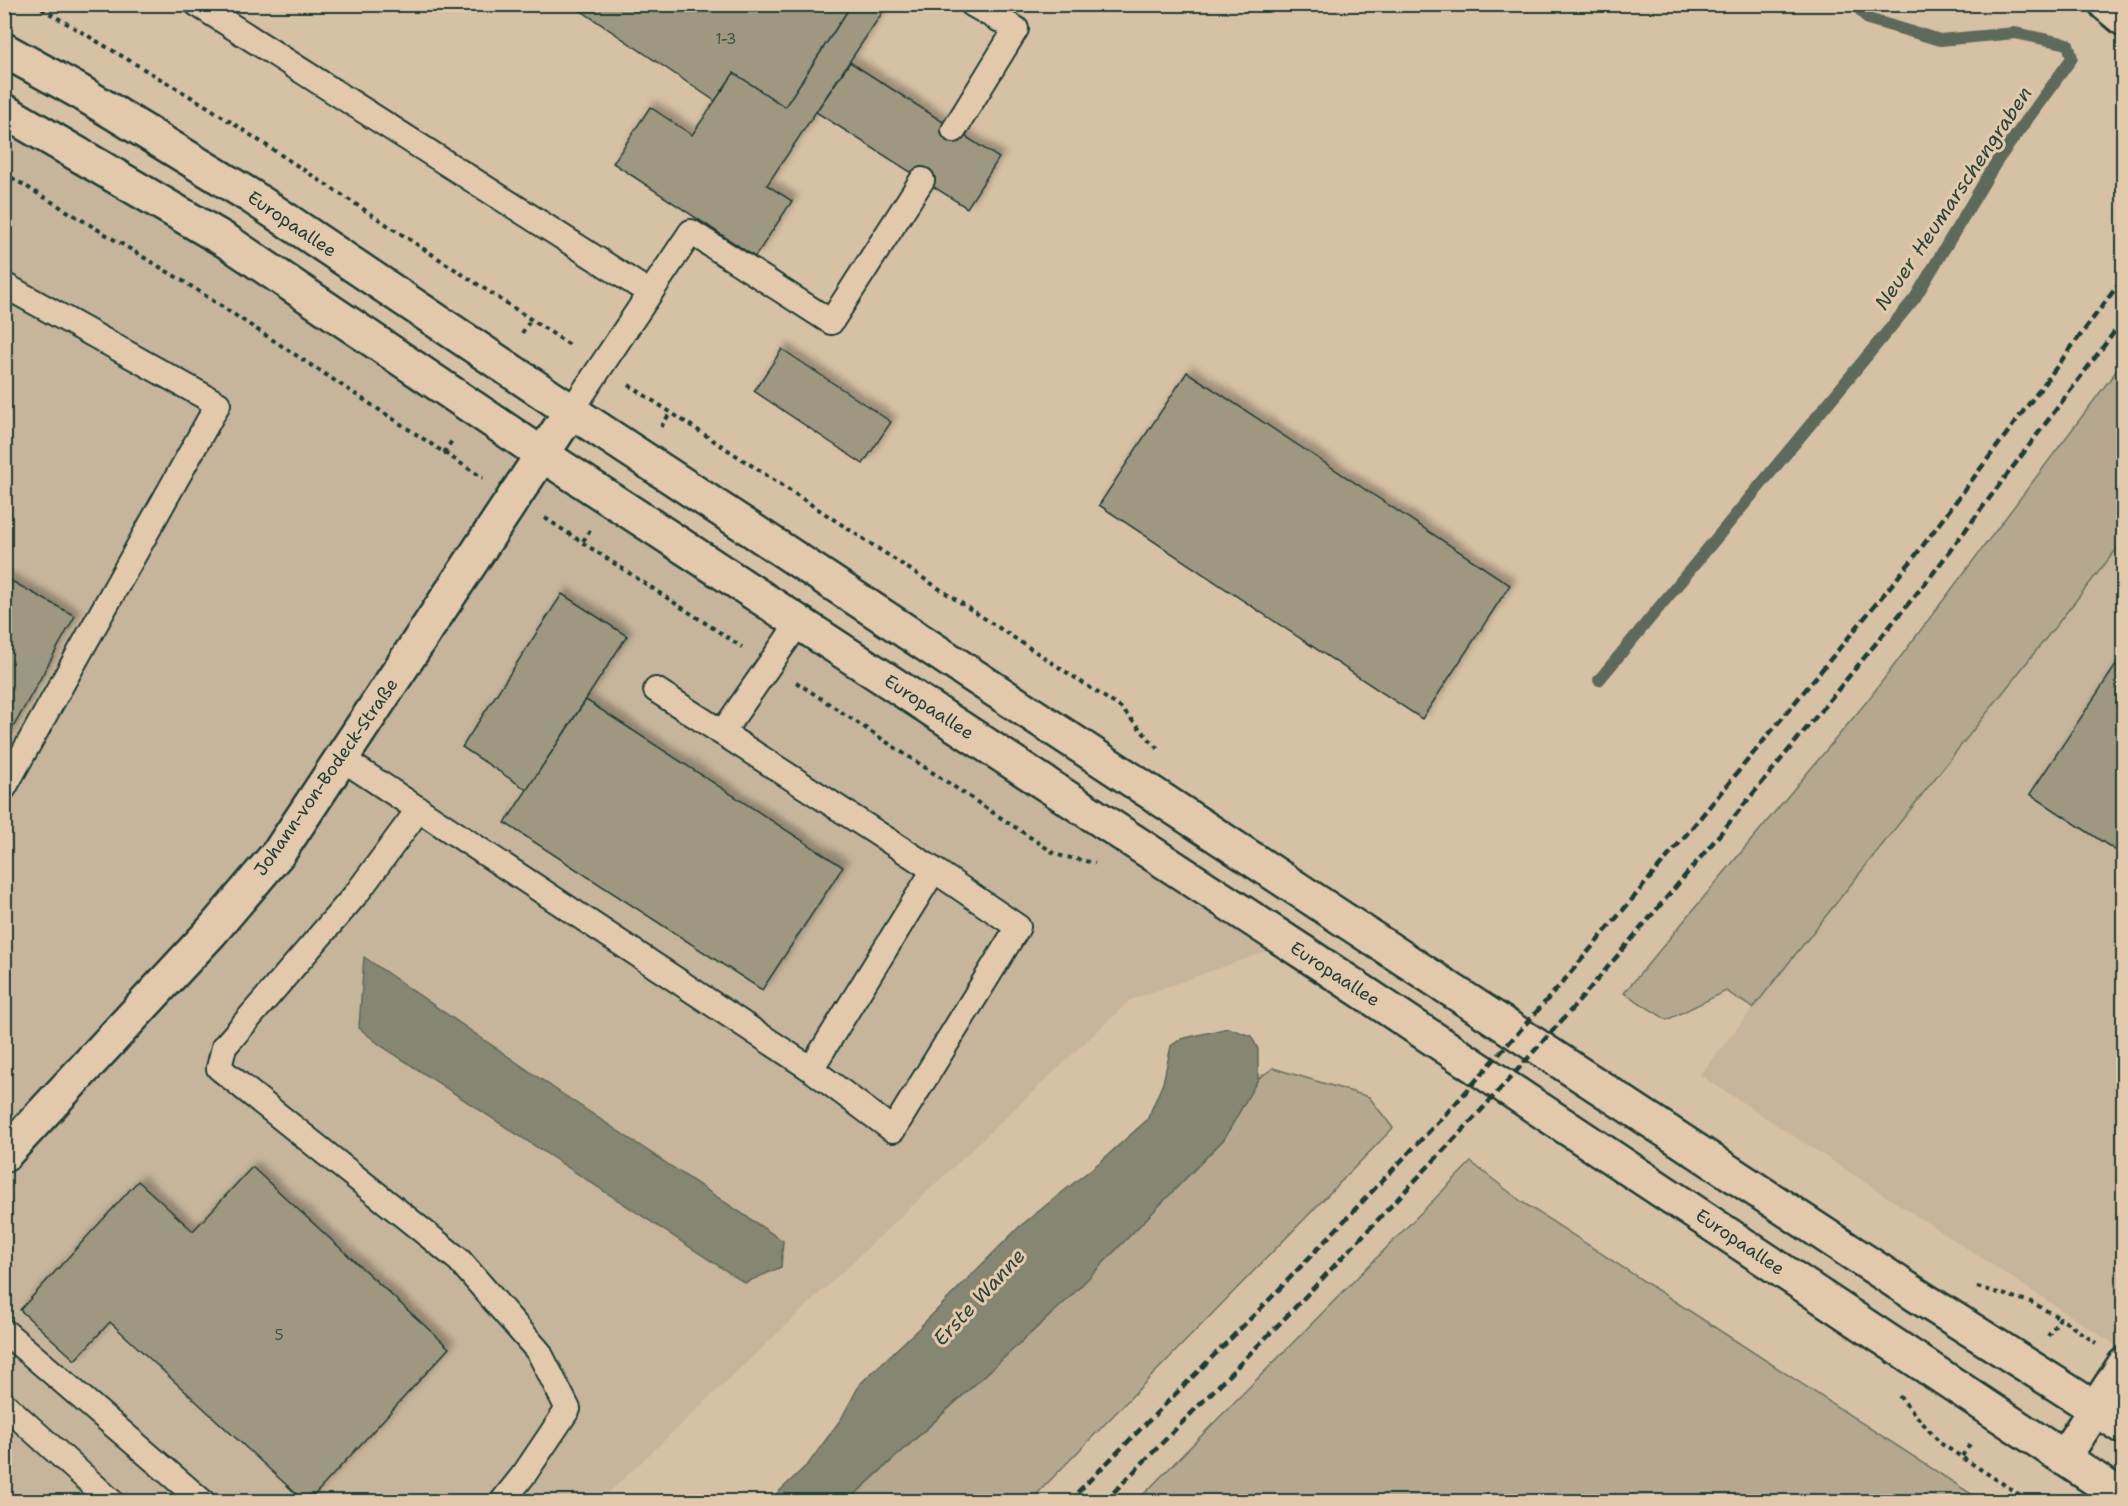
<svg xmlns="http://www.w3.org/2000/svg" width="2128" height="1506" font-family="'Shantell Sans',sans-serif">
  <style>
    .built { fill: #c6b59a }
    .green { fill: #b5a88f; stroke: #6a7262; stroke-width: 1.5 }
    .water { fill: #868773; stroke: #5d695a; stroke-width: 1.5 }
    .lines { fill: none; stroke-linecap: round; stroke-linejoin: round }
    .stream { stroke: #5d695a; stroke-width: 12 }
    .building { fill: #9e9881; stroke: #1f3d34; stroke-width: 1.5; filter: url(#shadow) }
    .service-casing { stroke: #1f3d34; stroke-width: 28 }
    .minor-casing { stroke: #1f3d34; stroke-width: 38 }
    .path { stroke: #1f3d34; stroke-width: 4; stroke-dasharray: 4.5 4.5; stroke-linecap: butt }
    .service { stroke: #e3c9ab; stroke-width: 24 }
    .minor { stroke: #e3c9ab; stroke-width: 33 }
    .rail { stroke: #1f3d34; stroke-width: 4.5; stroke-dasharray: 9 4.5; stroke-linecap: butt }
    .labels { text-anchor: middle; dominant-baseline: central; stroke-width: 6; stroke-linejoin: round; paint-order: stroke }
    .number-label { font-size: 15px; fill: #3f5447 }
    .street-label { font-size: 18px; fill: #1f3d34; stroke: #e3c9ab }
    .water-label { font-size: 20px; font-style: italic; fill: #29443a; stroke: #e3c9ab }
  </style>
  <defs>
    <filter id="shadow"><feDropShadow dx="5.5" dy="-5.5" stdDeviation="3" flood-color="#0004"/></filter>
  </defs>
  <rect width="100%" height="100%" fill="#d7c1a4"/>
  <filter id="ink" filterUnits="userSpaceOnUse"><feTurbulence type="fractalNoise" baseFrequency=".0167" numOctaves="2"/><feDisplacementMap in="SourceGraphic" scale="12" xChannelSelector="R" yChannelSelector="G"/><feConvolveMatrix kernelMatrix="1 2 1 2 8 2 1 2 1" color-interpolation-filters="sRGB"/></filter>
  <g filter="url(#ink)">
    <g class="built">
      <path d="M 5,102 L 1299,940 L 1130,1000 L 600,1501 L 5,1501 Z"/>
      <path d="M 2123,541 L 2123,1350 L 1700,1075 Z"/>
    </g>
    <g class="green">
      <path d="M 2123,362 L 2123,541 L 1753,1008 L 1726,991 L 1667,1020 L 1624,993 L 1868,700 Z"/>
      <path d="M 1273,1068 L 1369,1097 L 1393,1128 L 1030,1501 L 847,1502 L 1069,1298 L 1224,1139 L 1258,1079 Z"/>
      <path d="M 1471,1162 L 1522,1202 L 1982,1501 L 1137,1501 Z"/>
    </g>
    <g class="water">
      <path d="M 364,957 L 558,1091 L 783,1241 L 781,1267 L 745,1283 L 380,1045 L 359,1028 Z"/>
      <path d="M 1228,1028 L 1251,1036 L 1258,1049 L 1258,1079 L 1224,1139 L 1069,1298 L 847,1501 L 769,1501 L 809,1463 L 841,1419 L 860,1384 L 917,1330 L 1019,1227 L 1100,1162 L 1147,1120 L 1163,1083 L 1171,1046 L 1181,1039 Z"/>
    </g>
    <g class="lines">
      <path class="stream" d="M 1599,680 L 1915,298 L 1997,161 L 2072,58 L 2068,44 L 2015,33 L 1940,40 L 1868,19 L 1855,4"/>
    </g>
    <g class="building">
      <path d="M 571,4 L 852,4 L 785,107 L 734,73 L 715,101 Z"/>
      <path d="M 852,4 L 888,4 L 767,185 L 792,201 L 755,257 L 613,163 L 650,107 L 692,135 L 734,73 L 785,107 Z"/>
      <path d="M 850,62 L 999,158 L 967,208 L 816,112 Z"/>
      <path d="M 782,349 L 891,422 L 863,464 L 754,391 Z"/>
      <path d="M 1187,372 L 1510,585 L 1422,719 L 1099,505 Z"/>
      <path d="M 4,577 L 75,616 L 5,742 L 4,742 Z"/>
      <path d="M 562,594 L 627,636 L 527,790 L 462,747 Z"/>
      <path d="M 2116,665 L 2124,671 L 2124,856 L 2030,794 Z"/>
      <path d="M 586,700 L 843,867 L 762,990 L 505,823 Z"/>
      <path d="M 252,1167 L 449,1348 L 308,1502 L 305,1502 L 110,1322 L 75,1360 L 20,1310 L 138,1181 L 193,1231 Z"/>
    </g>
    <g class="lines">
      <defs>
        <g id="service">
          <path d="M 197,4 L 650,293"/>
          <path d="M 954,130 L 1016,29 L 972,4"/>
          <path d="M 4,285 L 218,404 L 4,788"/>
          <path d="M 571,411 L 691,232 L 831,322 L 922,180"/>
          <path d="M 656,690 L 934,870 L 811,1069"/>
          <path d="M 722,733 L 799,622"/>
          <path d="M 341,758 L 811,1069 L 893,1130 L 1018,927 L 934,870"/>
          <path d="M 419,809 L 357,893 L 224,1047 L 219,1068 L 459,1260 L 539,1352 L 568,1409 L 525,1473 L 502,1502"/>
          <path d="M 4,1331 L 203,1502"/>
          <path d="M 4,1404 L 112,1502"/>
        </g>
        <g id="minor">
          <path d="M 2106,4 L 2124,19"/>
          <path d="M 4,50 L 80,92 L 252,197 L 571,411 L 1334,913 L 1918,1296 L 2124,1427"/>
          <path d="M 4,111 L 228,242 L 543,455 L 1312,958 L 2124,1498"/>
          <path d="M 4,1155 L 212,931 L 280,851 L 571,411"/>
          <path d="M 2064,1457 L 2124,1365"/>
        </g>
      </defs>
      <use href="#service" class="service-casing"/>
      <use href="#minor" class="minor-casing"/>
      <g class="path">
        <path d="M 34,4 L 208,107 L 573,347"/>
        <path d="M 4,173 L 183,281 L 483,478"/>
        <path d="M 522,333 L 532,318"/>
        <path d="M 629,385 L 1121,708 L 1160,751"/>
        <path d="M 661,427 L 670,413"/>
        <path d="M 444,453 L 453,439"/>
        <path d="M 545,518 L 742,647"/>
        <path d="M 583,541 L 591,529"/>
        <path d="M 796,682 L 1057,855 L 1095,863"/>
        <path d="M 1977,1287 L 2031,1302 L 2060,1318"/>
        <path d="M 2048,1336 L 2060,1318 L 2096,1343"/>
        <path d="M 1899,1396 L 1940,1443 L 2031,1502"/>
        <path d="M 1962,1456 L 1972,1442"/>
      </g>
      <use href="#service" class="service"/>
      <use href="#minor" class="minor"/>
      <g class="rail">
        <path d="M 1068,1502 L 1267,1302 L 1456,1103 L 1561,984 L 1691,829 L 1912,560 L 2124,277"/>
        <path d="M 1104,1502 L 1285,1318 L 1476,1116 L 1580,1000 L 1711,845 L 1931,576 L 2124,319"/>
      </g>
    </g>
  </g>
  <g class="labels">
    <g class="number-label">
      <text x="726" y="39">1-3</text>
      <text x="279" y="1335">5</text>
    </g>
    <g class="street-label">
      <text transform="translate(292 224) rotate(34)">Europaallee</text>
      <text transform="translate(929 707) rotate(33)">Europaallee</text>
      <text transform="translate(326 777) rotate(-55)">Johann-von-Bodeck-Straße</text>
      <text transform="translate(1335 974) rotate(33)">Europaallee</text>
      <text transform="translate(1740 1242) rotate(34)">Europaallee</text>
    </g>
    <g class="water-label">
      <text transform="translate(1953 198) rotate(-56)">Neuer Heumarschengraben</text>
      <text transform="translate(979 1297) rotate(-47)">Erste Wanne</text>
    </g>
  </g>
  <rect width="2128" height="1506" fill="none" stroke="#e3c9ab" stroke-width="24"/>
  <rect x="12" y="12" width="2104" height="1482" fill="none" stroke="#1f3d34" stroke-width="2" filter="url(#ink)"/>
</svg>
